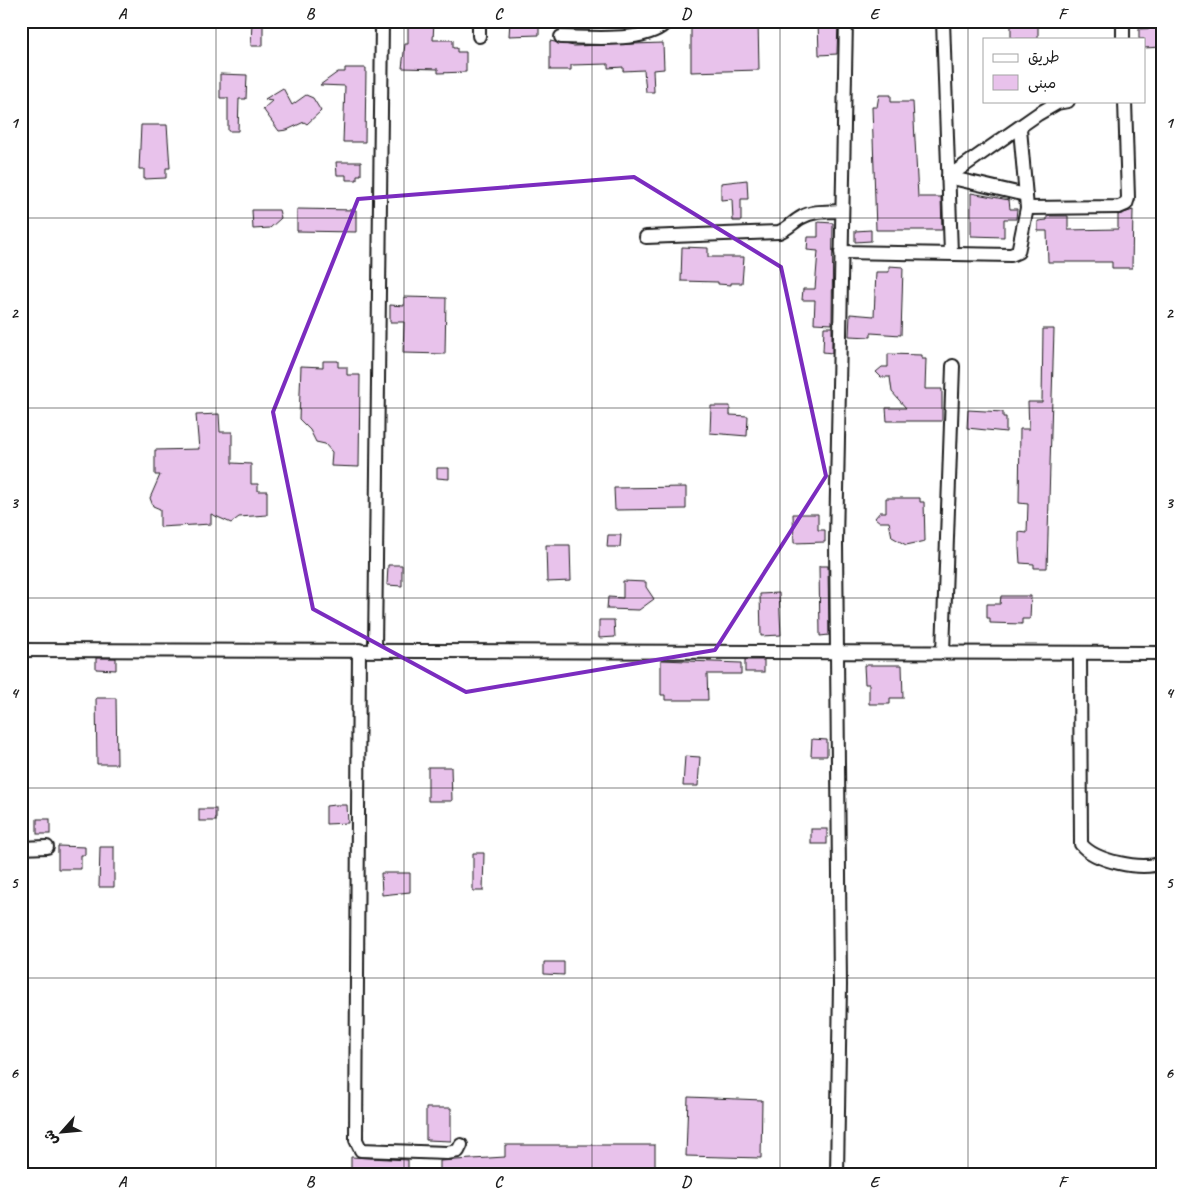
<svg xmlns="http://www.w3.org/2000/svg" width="1183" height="1195" font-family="Caveat,'Playpen Sans Arabic',sans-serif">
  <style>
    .building { fill: #e8c2eb; stroke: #1c1c1c }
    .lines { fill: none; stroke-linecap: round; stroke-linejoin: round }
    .minor-casing { stroke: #1c1c1c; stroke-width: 16 }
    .minor { stroke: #fff; stroke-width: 12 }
    .marked { fill: none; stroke: #7b2cbf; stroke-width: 4; stroke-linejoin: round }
    .grid { fill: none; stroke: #1c1c1c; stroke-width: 1; stroke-opacity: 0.55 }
    .neatline { fill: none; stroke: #1c1c1c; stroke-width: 2 }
    .grid-label { font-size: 16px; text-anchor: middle; font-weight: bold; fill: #1c1c1c }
  </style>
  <rect width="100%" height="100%" fill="#fff"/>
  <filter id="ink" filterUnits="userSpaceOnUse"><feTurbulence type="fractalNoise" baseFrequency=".02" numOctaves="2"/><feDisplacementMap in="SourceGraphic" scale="10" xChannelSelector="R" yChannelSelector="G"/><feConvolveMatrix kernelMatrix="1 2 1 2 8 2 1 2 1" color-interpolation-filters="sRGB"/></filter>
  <g filter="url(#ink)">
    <g class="building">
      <path d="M 252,21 L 263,21 L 263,46 L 251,46 Z"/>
      <path d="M 408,21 L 434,21 L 433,40 L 453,40 L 453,48 L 457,48 L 457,52 L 466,52 L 466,72 L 438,73 L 438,69 L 402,68 L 405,44 L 408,44 Z"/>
      <path d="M 510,21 L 534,21 L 534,24 L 539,24 L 539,35 L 509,36 Z"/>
      <path d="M 708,21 L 758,21 L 759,70 L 691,72 L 691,25 L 708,24 Z"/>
      <path d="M 818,21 L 838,21 L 837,54 L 819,55 Z"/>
      <rect x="1011" y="21" width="27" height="18"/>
      <path d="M 1162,28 L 1162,47 L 1144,48 L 1144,39 L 1139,39 L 1139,29 Z"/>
      <path d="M 550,41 L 574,46 L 663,43 L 664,69 L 653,70 L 654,92 L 646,92 L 644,70 L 623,71 L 623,67 L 608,68 L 608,64 L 571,65 L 571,70 L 550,70 Z"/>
      <path d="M 345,68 L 366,68 L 365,142 L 343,142 L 345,86 L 320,85 L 338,72 L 345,72 Z"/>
      <path d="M 220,74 L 247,75 L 246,99 L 239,99 L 238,131 L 228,131 L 228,98 L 220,98 Z"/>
      <path d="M 283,88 L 292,105 L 306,95 L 313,98 L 321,111 L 307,124 L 304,122 L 287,130 L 279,131 L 263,109 L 273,100 L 265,99 Z"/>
      <path d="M 879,95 L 891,95 L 891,102 L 913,102 L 918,197 L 941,197 L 942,230 L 876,230 L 872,107 L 877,107 Z"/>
      <path d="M 141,125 L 167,125 L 170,168 L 166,168 L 166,178 L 144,179 L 144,169 L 139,169 Z"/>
      <path d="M 336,162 L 361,162 L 361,175 L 357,175 L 357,180 L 346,180 L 346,175 L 337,175 Z"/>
      <path d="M 747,180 L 748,199 L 741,199 L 741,221 L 733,221 L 732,199 L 721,200 L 721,183 Z"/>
      <path d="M 971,193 L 1009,200 L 1010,209 L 1017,209 L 1016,219 L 1004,219 L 1004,237 L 971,236 Z"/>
      <path d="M 297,209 L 356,210 L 356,232 L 297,231 Z"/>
      <path d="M 252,210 L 279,210 L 281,218 L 270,228 L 253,229 Z"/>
      <path d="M 1133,210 L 1132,268 L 1112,268 L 1112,262 L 1048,262 L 1047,231 L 1038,231 L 1038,221 L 1047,220 L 1047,216 L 1068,216 L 1068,230 L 1118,229 L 1118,215 Z"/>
      <path d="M 818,222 L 833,223 L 832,324 L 814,323 L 815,300 L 802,300 L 803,289 L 815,289 L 818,251 L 807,250 L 808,237 L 818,237 Z"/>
      <path d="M 871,230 L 871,241 L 855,242 L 855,231 Z"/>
      <path d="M 682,247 L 708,248 L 708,257 L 744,257 L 742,283 L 731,283 L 731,285 L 718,284 L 718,282 L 681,281 Z"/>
      <path d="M 889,266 L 903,267 L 901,335 L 871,333 L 871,337 L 849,336 L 850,314 L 874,316 L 876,272 L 889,272 Z"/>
      <path d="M 404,297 L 446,298 L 445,354 L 403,353 L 404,322 L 390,322 L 390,305 L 404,306 Z"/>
      <path d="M 824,327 L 832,327 L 832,353 L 823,352 Z"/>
      <path d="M 1043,329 L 1054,329 L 1047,568 L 1034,568 L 1034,564 L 1020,563 L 1019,548 L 1019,532 L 1027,533 L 1028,504 L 1019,503 L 1020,429 L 1029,429 L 1028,402 L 1042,402 Z"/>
      <path d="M 888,354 L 922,355 L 922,359 L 926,359 L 925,389 L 942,389 L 942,421 L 887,421 L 886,408 L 906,408 L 892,392 L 890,377 L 881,377 L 876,372 L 882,367 L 888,367 Z"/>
      <path d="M 323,361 L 338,361 L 338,367 L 347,367 L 347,375 L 360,375 L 359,467 L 331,466 L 332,452 L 325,444 L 316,442 L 310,430 L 299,419 L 301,366 L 323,367 Z"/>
      <path d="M 711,406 L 730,406 L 730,415 L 748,416 L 747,436 L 710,433 Z"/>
      <path d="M 968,410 L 1003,412 L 1003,417 L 1006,417 L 1006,432 L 967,428 Z"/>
      <path d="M 219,414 L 220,432 L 232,432 L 232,463 L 251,464 L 251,484 L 258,484 L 258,491 L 267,491 L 267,515 L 239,517 L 231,523 L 211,514 L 211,524 L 160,527 L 160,509 L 153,506 L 150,498 L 160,475 L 155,475 L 155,450 L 199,449 L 196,415 Z"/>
      <path d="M 437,468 L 449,468 L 449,479 L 437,478 Z"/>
      <path d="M 686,487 L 686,509 L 615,510 L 614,488 Z"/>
      <path d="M 886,498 L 920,498 L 920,502 L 924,502 L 925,541 L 906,545 L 892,537 L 889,522 L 880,522 L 875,518 L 880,512 L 886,512 Z"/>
      <path d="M 793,514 L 818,514 L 818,530 L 825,530 L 825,542 L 794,543 Z"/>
      <path d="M 608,535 L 621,535 L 620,547 L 607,547 Z"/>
      <path d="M 546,545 L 570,545 L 571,581 L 547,582 Z"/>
      <path d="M 388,565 L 402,565 L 402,586 L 387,585 Z"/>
      <path d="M 819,566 L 828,566 L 829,635 L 820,636 Z"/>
      <path d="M 623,581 L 646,582 L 646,587 L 654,599 L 639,610 L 607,609 L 608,597 L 623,598 Z"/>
      <path d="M 779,593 L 781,635 L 761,636 L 760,594 Z"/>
      <path d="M 1001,596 L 1031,596 L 1030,619 L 1022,619 L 1022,624 L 990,623 L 990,618 L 987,618 L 987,604 L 1000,604 Z"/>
      <path d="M 599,620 L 614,620 L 615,637 L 599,638 Z"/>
      <path d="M 96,658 L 116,658 L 116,670 L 96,669 Z"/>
      <path d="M 661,660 L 741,663 L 741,674 L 707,674 L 708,700 L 665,700 L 665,695 L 661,695 Z"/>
      <rect x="745" y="660" width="19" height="12"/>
      <path d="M 864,665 L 902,665 L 903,698 L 890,698 L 890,704 L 869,704 L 869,684 L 865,684 Z"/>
      <path d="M 96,698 L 116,698 L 117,764 L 97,764 Z"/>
      <path d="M 812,739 L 827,740 L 827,756 L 811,756 Z"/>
      <path d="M 685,756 L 700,757 L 698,786 L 683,786 Z"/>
      <path d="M 428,767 L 451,767 L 452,801 L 428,801 Z"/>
      <path d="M 335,805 L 347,805 L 348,823 L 326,824 L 326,806 Z"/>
      <rect x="199" y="809" width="17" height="12"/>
      <rect x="37" y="819" width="13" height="15"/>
      <rect x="811" y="829" width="16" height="15"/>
      <path d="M 58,846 L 85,847 L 85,855 L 81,855 L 81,869 L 58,869 Z"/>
      <path d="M 100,847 L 114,847 L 114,887 L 99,887 Z"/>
      <path d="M 473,853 L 484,853 L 483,891 L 473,891 Z"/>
      <path d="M 381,873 L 410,873 L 410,892 L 382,895 Z"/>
      <path d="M 544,962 L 564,962 L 564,975 L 544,974 Z"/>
      <path d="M 688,1097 L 762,1100 L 761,1158 L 686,1156 Z"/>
      <path d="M 426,1108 L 451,1108 L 451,1141 L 426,1140 Z"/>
      <path d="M 505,1145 L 655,1145 L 655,1174 L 440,1174 L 440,1161 L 505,1157 Z"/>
      <path d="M 351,1157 L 408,1160 L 408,1174 L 351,1174 Z"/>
    </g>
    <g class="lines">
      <defs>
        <g id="minor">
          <path d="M 943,21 L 951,253"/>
          <path d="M 1123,21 L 1123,39"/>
          <path d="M 479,36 L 479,21"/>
          <path d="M 561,37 C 587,37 650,44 667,21"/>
          <path d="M 948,177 L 1038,114 L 1057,103 L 1068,101"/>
          <path d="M 948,177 L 1026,195"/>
          <path d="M 1027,208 L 1119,207 L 1126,204 L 1128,198 L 1125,101"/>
          <path d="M 646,237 L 779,232 C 789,228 794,221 802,217 C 814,210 828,212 841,211"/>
          <path d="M 841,252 L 1011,255 L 1018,252 L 1027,208 L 1020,129"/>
          <path d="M 21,650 L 1162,653"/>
          <path d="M 359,650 L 356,1140 L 361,1150 L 447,1153 L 458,1151 L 461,1145"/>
          <path d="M 375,650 L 382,21"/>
          <path d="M 943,652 L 953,366"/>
          <path d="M 1080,653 L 1081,844 C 1094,861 1141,871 1162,863"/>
          <path d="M 21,848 L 47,847"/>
          <path d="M 21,1166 L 24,1174"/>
          <path d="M 837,1174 L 840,985 L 836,543 L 846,21"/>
        </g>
      </defs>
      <use href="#minor" class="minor-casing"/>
      <use href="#minor" class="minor"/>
    </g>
  </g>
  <path class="marked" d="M 634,177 L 781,267 L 826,476 L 715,650 L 466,692 L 313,609 L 273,412 L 358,199 Z"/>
  <path class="grid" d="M 216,21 L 216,1174M 404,21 L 404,1174M 592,21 L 592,1174M 780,21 L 780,1174M 968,21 L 968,1174M 21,218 L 1162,218M 21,408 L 1162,408M 21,598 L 1162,598M 21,788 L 1162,788M 21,978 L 1162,978"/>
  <rect width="1183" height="1195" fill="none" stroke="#fff" stroke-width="55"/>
  <rect x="983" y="38" width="162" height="65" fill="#ffffff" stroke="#a4a4a4"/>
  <rect x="993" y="54" width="25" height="8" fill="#ffffff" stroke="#a4a4a4"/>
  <text x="1028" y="62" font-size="15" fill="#1c1c1c">طريق</text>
  <rect x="993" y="75" width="25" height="15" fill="#e8c2eb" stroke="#a4a4a4"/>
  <text x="1028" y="88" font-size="15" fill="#1c1c1c">مبنى</text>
  <g transform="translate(62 1132) rotate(243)" stroke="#ffffff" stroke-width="4" paint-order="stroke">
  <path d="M0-4L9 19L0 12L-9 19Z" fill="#1c1c1c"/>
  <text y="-8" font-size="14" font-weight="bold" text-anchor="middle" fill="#1c1c1c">ش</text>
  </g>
  <rect x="28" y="28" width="1128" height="1140" class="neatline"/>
  <g class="grid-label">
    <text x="122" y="19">A</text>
    <text x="310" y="19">B</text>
    <text x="498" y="19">C</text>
    <text x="686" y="19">D</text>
    <text x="874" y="19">E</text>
    <text x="1062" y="19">F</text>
    <text x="14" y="128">1</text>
    <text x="1169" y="128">1</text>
    <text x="14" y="318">2</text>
    <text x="1169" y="318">2</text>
    <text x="14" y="508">3</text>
    <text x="1169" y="508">3</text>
    <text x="14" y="698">4</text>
    <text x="1169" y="698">4</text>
    <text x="14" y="888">5</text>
    <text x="1169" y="888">5</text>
    <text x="14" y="1078">6</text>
    <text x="1169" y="1078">6</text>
    <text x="122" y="1187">A</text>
    <text x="310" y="1187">B</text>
    <text x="498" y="1187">C</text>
    <text x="686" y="1187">D</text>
    <text x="874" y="1187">E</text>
    <text x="1062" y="1187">F</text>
  </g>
</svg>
